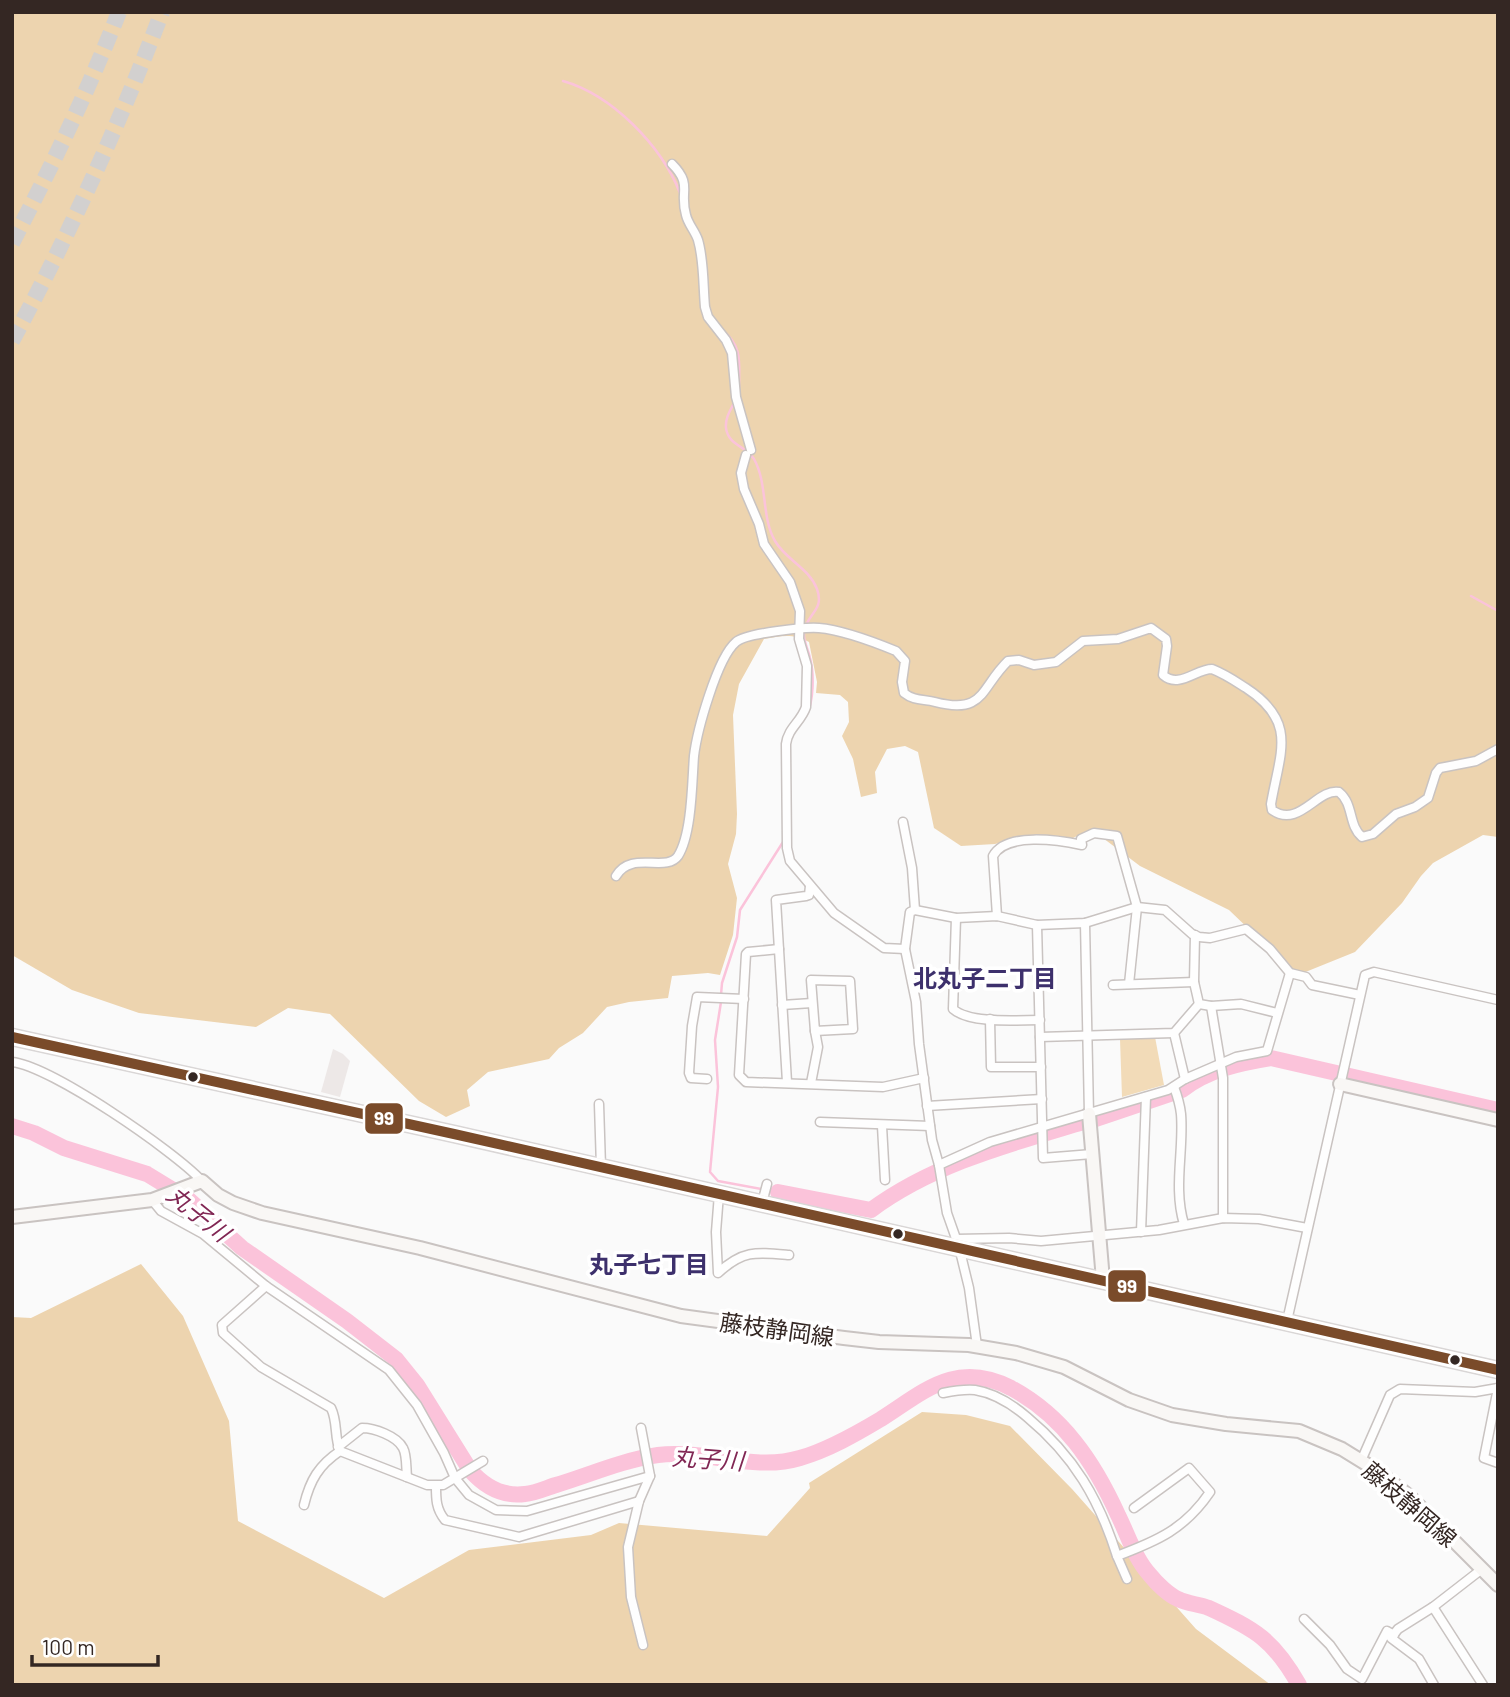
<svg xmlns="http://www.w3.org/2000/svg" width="1510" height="1697" font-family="Barlow,'Noto Sans JP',sans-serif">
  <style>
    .built { fill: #ede8e7 }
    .green { fill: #f2dbb8 }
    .forest { fill: #edd4af }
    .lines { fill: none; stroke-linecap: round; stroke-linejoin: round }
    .stream { stroke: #fbc3da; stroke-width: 2.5 }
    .river { stroke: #fbc3da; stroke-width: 16 }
    .highway-tunnel { stroke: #d2d0cf; stroke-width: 16; stroke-dasharray: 16 8; stroke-linecap: butt }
    .street-casing { stroke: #c9c3c1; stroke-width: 11 }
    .secondary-casing { stroke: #c9c3c1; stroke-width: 16 }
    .highway-casing { stroke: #d9d6d6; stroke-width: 19 }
    .street { stroke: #fefefe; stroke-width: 8 }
    .secondary { stroke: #f9f7f5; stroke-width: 12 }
    .highway { stroke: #ede5df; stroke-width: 16 }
    .bus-1-casing { stroke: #fff; stroke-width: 16 }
    .bus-1 { stroke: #7a4b2a; stroke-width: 10 }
    .bus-dot { fill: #342723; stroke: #fff; stroke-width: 2.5 }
    .labels { text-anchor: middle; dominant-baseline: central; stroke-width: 7; stroke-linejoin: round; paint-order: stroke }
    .street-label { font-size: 23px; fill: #342723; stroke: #fff }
    .neighbourhood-label { font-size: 24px; font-weight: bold; fill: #3d306c; stroke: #fff }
    .water-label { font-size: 24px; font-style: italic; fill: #812754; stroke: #fff }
    .line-badge { stroke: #fff; stroke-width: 2.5 }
    .badge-label { font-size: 19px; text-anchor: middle; font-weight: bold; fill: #fff }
  </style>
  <rect width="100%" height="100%" fill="#fafafa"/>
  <path class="built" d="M 333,1049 L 343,1054 L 350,1061 L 340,1097 L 321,1092 Z"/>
  <path class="green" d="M 1155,1037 L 1164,1085 L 1122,1097 L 1120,1039 Z"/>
  <g class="forest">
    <path d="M 12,12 L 1498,12 L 1498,837 L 1483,835 L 1433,863 L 1421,876 L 1402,903 L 1355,952 L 1303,973 L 1293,970 L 1279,958 L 1229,910 L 1140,866 L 1091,829 L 1073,838 L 1027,835 L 995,844 L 961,846 L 934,828 L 918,752 L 905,746 L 887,749 L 875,772 L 877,793 L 861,797 L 853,759 L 842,736 L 849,722 L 848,702 L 840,695 L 816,693 L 817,682 L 809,642 C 793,633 781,636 764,639 L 739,684 L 733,715 L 737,814 L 736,834 L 728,864 L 737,898 L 733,935 L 720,975 L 708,973 L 672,976 L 668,998 L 629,1002 L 607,1007 L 583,1033 L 559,1048 L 549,1059 L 488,1072 L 467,1090 L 470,1106 L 446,1117 L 419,1101 L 330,1014 L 288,1008 L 256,1027 L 139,1013 L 72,990 L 12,955 Z"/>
    <path d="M 141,1264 L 183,1316 L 229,1421 L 238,1521 L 384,1598 L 469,1550 L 591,1535 L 619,1523 L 767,1536 L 810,1488 L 809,1483 L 922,1412 L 966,1415 L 1010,1426 L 1072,1489 L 1196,1629 L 1271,1685 L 12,1685 L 12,1317 L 31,1318 Z"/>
  </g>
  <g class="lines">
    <g class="stream">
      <path d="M 563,81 C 612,95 661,145 680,193"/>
      <path d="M 722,330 C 743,346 739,363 739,387"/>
      <path d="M 734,403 C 730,411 725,418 726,428 C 728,445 746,446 754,459 C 768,484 761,517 775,541 C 786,560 809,568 817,589 C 825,611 806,614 804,632 C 803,641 808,649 810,658 C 814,673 814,702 806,716"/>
      <path d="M 1471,596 L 1498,611"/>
      <path d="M 790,823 L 790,791"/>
      <path d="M 721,995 L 722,983 L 737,937 L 740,910 L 783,842"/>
      <path d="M 721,1002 L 715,1040 L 718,1087 L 710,1172 L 718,1181 L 778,1192"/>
    </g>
    <g class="river">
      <path d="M 1096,1119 L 1182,1090 C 1207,1070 1240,1063 1271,1058 L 1498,1110"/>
      <path d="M 12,1126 L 34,1133 L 64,1148 L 147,1174 L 188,1199 L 242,1248 L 347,1321 L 396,1359 L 417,1385 L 470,1470 C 484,1486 502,1497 525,1494 C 536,1493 546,1488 556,1485 C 589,1475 623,1460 658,1455 C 704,1449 754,1472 800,1458 C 828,1450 856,1434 881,1419 C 925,1391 956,1360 1011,1388 C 1063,1416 1094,1462 1118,1515 C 1128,1535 1135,1559 1150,1575 C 1157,1584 1169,1595 1178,1599 C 1188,1604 1199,1604 1209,1608 C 1255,1629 1274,1640 1299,1685"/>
      <path d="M 778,1192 L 871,1210 C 933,1164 1010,1144 1083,1122"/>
    </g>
    <g class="highway-tunnel">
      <path d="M 12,243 C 51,168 88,91 119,12"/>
      <path d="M 12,341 C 69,235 119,125 162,12"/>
    </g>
    <defs>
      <g id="street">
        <path d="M 672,164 C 693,185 679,191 686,215 C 688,224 695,231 698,240 C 704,260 703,285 705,307 L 708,317 L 726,340 L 732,353 L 736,397 L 751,450"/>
        <path d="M 746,455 L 741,473 L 744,489 L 759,524 L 764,544 L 790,582 L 800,611 L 799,639 L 807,666 L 806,707 C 801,722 788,728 786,744 L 787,848 L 790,861 L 834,913 L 884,948 L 905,949"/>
        <path d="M 903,822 L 912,868 L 915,910"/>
        <path d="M 616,876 C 631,850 666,873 678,856 C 692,834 692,782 694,756 C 697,731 717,658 736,642 C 746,633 805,627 819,628 C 843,630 874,642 896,651 L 905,661 L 902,682 L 904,693 C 914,701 924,699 935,702 C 985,715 980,688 1008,661 L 1019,660 L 1034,665 L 1056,662 L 1083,641 L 1118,639 L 1151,628 L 1166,639 L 1167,646 L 1163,675 C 1179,689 1196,669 1212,669 C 1225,674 1235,681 1246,688 C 1298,722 1280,752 1271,804 L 1272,810 C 1299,829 1317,788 1339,792 C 1354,804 1348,825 1362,837 L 1373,834 L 1396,814 L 1415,807 L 1428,798 L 1436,773 L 1440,768 L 1476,761 L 1498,749"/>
        <path d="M 997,916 L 993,856 C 1006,832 1058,840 1082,845 L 1081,839 L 1094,833 L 1117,836 L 1137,907 L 1129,984"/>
        <path d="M 956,918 L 953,1009 C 970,1024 1017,1020 1040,1020"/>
        <path d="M 1085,923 L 1089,1114"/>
        <path d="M 1037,925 L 1043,1158 L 1092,1154"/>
        <path d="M 1195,935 L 1194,982 L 1199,1004 L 1211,1006 L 1241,1004 L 1277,1013"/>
        <path d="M 779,949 L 748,952 L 746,954 L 739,1075 L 746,1082 L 883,1087 L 924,1078"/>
        <path d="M 811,980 L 850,981 L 853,1029 L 815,1031 Z"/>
        <path d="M 1113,985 L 1194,982"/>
        <path d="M 782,1005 L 812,1003"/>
        <path d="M 1211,1006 L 1223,1078 L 1223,1218"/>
        <path d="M 990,1019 L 991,1067 L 1041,1067"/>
        <path d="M 1174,1033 L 1185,1079"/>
        <path d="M 1040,1037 L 1174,1033 L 1199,1004"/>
        <path d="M 12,1062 C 51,1066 174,1151 202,1181"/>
        <path d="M 707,1079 L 691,1078 L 689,1073 L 692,1026 L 697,997 L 744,999"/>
        <path d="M 787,1082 L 776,900 L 806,896 L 809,895 L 810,886"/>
        <path d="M 811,1083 L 818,1047 L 815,1031"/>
        <path d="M 1174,1087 C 1177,1095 1180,1105 1181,1114 C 1184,1150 1173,1188 1184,1224"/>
        <path d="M 599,1104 L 601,1167"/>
        <path d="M 927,1106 L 1042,1099"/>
        <path d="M 820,1122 L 930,1126"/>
        <path d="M 882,1126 L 885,1180"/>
        <path d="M 939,1165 L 990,1142 L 1168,1090 L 1185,1079 L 1236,1057 L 1267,1051 L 1290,973"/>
        <path d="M 719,1194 L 716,1232 L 718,1273 C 743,1250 756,1252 789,1255"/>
        <path d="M 152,1200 L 161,1211 L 203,1234 L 266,1286 L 389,1370 L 417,1405 L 444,1453 L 455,1478 L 469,1495 L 496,1510 L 527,1511 L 650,1476"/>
        <path d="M 762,1203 L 767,1184"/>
        <path d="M 1141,1232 L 1146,1097"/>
        <path d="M 956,1239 L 1009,1238 L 1041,1241 L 1159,1230 L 1223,1218 L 1259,1219 L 1307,1228"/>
        <path d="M 266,1286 L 222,1325 L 223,1333 L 261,1367 L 331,1408 C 338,1422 334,1437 340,1451 L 427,1485 L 443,1485 L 483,1461"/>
        <path d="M 1287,1321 L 1365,975 L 1374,972 L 1498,1000"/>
        <path d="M 977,1346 L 969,1288 L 959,1247 L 947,1213 L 939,1165 L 932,1140 L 919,1044 L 916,1002 L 905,949 L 910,912 L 915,910 L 956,918 L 997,916 L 1037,925 L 1085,923 L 1137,907 L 1165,910 L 1192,934 L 1199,937 L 1210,938 L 1246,929 L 1270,949 L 1290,973 L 1306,977 L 1312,985 L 1360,995"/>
        <path d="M 1498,1388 L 1484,1458 L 1498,1463"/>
        <path d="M 943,1393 C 953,1391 964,1389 975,1390 C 994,1393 1013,1405 1027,1417 C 1074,1456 1099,1499 1117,1556"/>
        <path d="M 641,1428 L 650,1476 L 639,1501 L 628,1547 L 631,1597 L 643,1645"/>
        <path d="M 338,1447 L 362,1428 C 374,1428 397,1436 403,1448 C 407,1455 406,1468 407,1477"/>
        <path d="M 1361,1461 L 1390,1395 L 1400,1389 L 1475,1392 L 1498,1388"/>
        <path d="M 436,1486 C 436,1499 436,1509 445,1520 L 519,1537 L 639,1501"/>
        <path d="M 304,1505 C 310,1480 319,1465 340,1451"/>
        <path d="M 1127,1579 L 1117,1556 C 1157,1541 1185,1529 1210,1492 L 1189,1468 L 1134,1508"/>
        <path d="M 1433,1607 L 1483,1685"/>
        <path d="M 1304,1619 L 1330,1645 L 1347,1669 L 1362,1679 L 1387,1631 L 1394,1635"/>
        <path d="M 1434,1685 L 1419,1659 L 1391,1638 L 1398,1629 L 1433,1607 L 1482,1569"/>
      </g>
      <g id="secondary">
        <path d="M 1340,1084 L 1498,1120"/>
        <path d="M 1089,1114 L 1103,1280"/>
        <path d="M 12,1217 L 152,1200 L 202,1181 L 218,1195 L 233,1203 L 262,1213 L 420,1248 L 681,1316 L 844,1338 L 879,1342 L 969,1345 L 1016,1353 L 1064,1367 L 1129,1400 L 1172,1415 L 1226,1424 L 1299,1431 L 1342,1449 L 1376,1470 L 1409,1496 L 1498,1585"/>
      </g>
      <path id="highway" d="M 12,1037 L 454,1134 L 1498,1370"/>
    </defs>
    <use href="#street" class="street-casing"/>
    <use href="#secondary" class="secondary-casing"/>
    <use href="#highway" class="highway-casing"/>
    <use href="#street" class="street"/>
    <use href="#secondary" class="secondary"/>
    <use href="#highway" class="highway"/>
    <defs>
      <path id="bus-1" d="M 12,1037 L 454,1134 L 1498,1370"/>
    </defs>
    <use href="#bus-1" class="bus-1-casing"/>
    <use href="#bus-1" class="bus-1"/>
  </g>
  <g class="bus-dot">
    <circle cx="193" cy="1077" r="6"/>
    <circle cx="898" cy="1234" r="6"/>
    <circle cx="1455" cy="1360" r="6"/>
  </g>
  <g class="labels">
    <g class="street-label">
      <text transform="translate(777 1329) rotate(8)">藤枝静岡線</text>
      <text transform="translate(1410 1504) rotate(41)">藤枝静岡線</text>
    </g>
    <g class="neighbourhood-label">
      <text x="985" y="977">北丸子二丁目</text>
      <text x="649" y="1263">丸子七丁目</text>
    </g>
    <g class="water-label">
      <text transform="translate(199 1213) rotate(39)">丸子川</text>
      <text transform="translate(708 1458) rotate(4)">丸子川</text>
    </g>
  </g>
  <g class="line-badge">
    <rect x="364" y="1102" width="40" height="33" rx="7" fill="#7a4b2a"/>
    <rect x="1107" y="1269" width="40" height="34" rx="7" fill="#7a4b2a"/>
  </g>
  <g class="badge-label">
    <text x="384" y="1125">99</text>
    <text x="1127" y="1293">99</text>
  </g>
  <rect width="1510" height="1697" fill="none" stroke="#342723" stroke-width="28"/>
  <path d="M32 1655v10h126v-10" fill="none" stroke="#342723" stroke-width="3.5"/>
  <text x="42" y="1655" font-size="21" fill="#342723" stroke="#ffffff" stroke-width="5" paint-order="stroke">100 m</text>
</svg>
